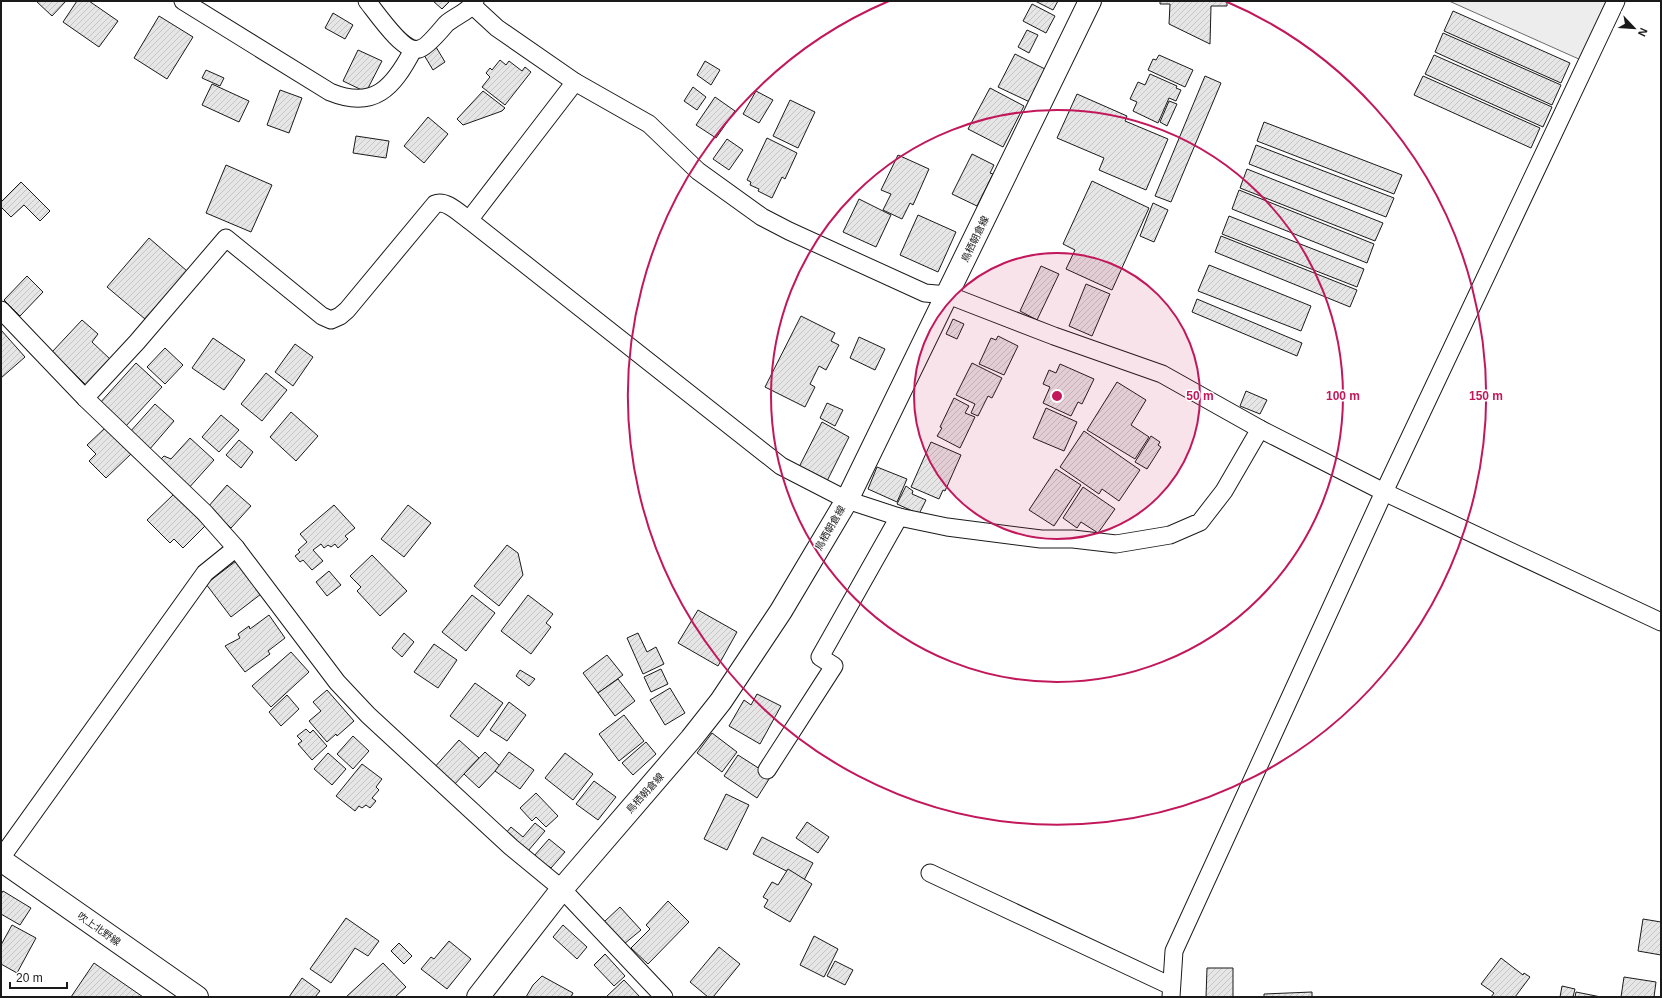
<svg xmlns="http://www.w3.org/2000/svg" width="1662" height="998" font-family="Arial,'Noto Sans JP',sans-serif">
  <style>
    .parking { fill: #ededed; stroke: #6a6a6a }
    .building { fill: url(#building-hatch); stroke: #1a1a1a }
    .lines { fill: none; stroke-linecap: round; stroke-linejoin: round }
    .street-casing { stroke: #1a1a1a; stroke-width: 19 }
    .secondary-casing { stroke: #1a1a1a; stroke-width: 24 }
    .primary-casing { stroke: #1a1a1a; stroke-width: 24 }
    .street { stroke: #fff; stroke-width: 17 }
    .secondary { stroke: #fff; stroke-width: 22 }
    .primary { stroke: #fff; stroke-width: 22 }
    .ring { fill: none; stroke: #c2185b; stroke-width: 2 }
    .labels { text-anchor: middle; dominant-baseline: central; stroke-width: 3; stroke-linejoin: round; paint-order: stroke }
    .street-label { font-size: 10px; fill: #1a1a1a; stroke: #fff }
    .centre { fill: #c2185b; stroke: #fff; stroke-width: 2 }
    .ring-label { font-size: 12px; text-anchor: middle; font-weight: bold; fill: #c2185b; stroke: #fff; stroke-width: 3; stroke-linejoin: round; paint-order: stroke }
  </style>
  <defs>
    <pattern id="building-hatch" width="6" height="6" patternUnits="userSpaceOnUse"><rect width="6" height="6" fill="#e6e6e6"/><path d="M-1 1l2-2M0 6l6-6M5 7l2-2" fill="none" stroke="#c5c5c5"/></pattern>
  </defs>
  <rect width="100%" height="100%" fill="#fff"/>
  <path class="parking" d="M 1449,1 L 1609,1 L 1581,60 Z"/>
  <g class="building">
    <path d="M 36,1 L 66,1 L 52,16 Z"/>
    <path d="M 77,1 L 89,1 L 118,21 L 99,47 L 63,22 Z"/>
    <path d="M 433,1 L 450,1 L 442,9 Z"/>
    <path d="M 1035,1 L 1058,1 L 1053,10 Z"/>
    <path d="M 1160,1 L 1227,1 L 1227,6 L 1211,6 L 1210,44 L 1169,24 L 1170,4 L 1160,4 Z"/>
    <path d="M 1032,4 L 1055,16 L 1046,33 L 1023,21 Z"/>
    <path d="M 1453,11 L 1570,63 L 1561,83 L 1444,31 Z"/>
    <path d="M 333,13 L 353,25 L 345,39 L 325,28 Z"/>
    <path d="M 159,16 L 193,37 L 167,79 L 134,58 Z"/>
    <path d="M 1027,30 L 1038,35 L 1029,53 L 1018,47 Z"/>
    <path d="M 1443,33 L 1561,85 L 1552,105 L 1435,52 Z"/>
    <path d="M 436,47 L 445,62 L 433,70 L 424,55 Z"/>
    <path d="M 358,50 L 382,61 L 366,92 L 343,81 Z"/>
    <path d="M 1015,54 L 1051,72 L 1034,104 L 998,87 Z"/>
    <path d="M 1159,55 L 1193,70 L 1185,87 L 1148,70 L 1153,59 L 1156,60 Z"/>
    <path d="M 1434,55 L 1552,107 L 1543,127 L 1425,74 Z"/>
    <path d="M 500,60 L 506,65 L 509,61 L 522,71 L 525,67 L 531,72 L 505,105 L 482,87 L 490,77 L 486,73 L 490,68 L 492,70 Z"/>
    <path d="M 705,61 L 720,70 L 711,85 L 697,75 Z"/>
    <path d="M 206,70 L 224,78 L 220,86 L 202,78 Z"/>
    <path d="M 1150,74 L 1177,86 L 1176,88 L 1181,90 L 1176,101 L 1169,98 L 1158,123 L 1133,111 L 1137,102 L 1130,99 L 1138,82 L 1145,85 Z"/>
    <path d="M 1205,76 L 1221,83 L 1171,202 L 1155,196 Z"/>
    <path d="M 1423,76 L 1540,128 L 1531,148 L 1414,95 Z"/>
    <path d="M 212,84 L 249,101 L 239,122 L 202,105 Z"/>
    <path d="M 693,87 L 706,97 L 697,110 L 684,101 Z"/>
    <path d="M 990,88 L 1024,106 L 1003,147 L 968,129 Z"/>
    <path d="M 280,90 L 302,98 L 289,133 L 267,125 Z"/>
    <path d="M 483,91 L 505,108 L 502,111 L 463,125 L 457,119 Z"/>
    <path d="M 756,91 L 773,100 L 759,123 L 743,114 Z"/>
    <path d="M 1077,94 L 1127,116 L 1125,121 L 1168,139 L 1146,190 L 1099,170 L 1104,158 L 1057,138 Z"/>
    <path d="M 715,97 L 735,111 L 716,138 L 696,125 Z"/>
    <path d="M 790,100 L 815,112 L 798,148 L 773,136 Z"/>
    <path d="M 1169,101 L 1177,104 L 1167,126 L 1160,122 Z"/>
    <path d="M 428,117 L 448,134 L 424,163 L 404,146 Z"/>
    <path d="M 1264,122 L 1402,175 L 1394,194 L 1257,141 Z"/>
    <path d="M 356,136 L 389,141 L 386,158 L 353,153 Z"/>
    <path d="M 767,138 L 797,153 L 785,179 L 782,177 L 772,198 L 758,191 L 759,189 L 750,185 L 751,182 L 747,180 Z"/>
    <path d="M 727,139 L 743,150 L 729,170 L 713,159 Z"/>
    <path d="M 1256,145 L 1394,198 L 1386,217 L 1249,164 Z"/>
    <path d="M 972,154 L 994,165 L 990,173 L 993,174 L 977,206 L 952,194 Z"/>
    <path d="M 898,155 L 929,169 L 913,205 L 910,203 L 902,219 L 883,210 L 891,194 L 881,190 Z"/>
    <path d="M 226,165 L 272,185 L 251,232 L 206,213 Z"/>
    <path d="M 1247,169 L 1383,223 L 1375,241 L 1240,188 Z"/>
    <path d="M 1092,181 L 1149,208 L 1112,290 L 1066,269 L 1075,250 L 1063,244 Z"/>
    <path d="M 21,182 L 50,211 L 40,221 L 24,205 L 11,217 L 1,207 L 1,202 Z"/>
    <path d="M 1239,190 L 1374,244 L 1367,263 L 1232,209 Z"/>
    <path d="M 859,199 L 891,215 L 876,247 L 843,232 Z"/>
    <path d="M 1153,203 L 1168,210 L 1154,242 L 1140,236 Z"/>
    <path d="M 918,215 L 956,232 L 938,272 L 900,255 Z"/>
    <path d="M 1229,216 L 1364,269 L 1357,287 L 1222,234 Z"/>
    <path d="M 1221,236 L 1357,290 L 1350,307 L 1215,252 Z"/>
    <path d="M 149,238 L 187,271 L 145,319 L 107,287 Z"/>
    <path d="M 1209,265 L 1311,306 L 1301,331 L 1198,291 Z"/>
    <path d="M 1041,266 L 1059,274 L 1037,320 L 1020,311 Z"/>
    <path d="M 27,276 L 43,292 L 20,316 L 4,300 Z"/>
    <path d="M 1086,284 L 1110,294 L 1092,336 L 1069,326 Z"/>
    <path d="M 1197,299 L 1302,343 L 1297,356 L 1192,312 Z"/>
    <path d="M 801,316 L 835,333 L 831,341 L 839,345 L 826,370 L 819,366 L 810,384 L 815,387 L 805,407 L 765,387 Z"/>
    <path d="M 953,319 L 964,324 L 957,339 L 946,334 Z"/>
    <path d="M 82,320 L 98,334 L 92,342 L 111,360 L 87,386 L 52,352 Z"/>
    <path d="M 1,330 L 25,357 L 1,378 Z"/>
    <path d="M 998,336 L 1018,346 L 1004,375 L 979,364 L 991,338 L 996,340 Z"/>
    <path d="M 859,337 L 885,349 L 875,370 L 850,358 Z"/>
    <path d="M 213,338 L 245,360 L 224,390 L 192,368 Z"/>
    <path d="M 295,344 L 313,357 L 293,386 L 275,372 Z"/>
    <path d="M 165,348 L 183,365 L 165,384 L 147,367 Z"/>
    <path d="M 136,363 L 162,387 L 125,427 L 99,404 Z"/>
    <path d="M 972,363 L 1002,378 L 992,398 L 988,396 L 978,416 L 971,413 L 975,404 L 956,395 Z"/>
    <path d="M 1060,364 L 1094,379 L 1082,404 L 1078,402 L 1071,416 L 1043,403 L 1050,387 L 1043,384 L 1049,370 L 1056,373 Z"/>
    <path d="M 266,373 L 287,390 L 262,421 L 241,404 Z"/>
    <path d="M 1117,382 L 1146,400 L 1131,425 L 1149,437 L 1135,459 L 1087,430 Z"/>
    <path d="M 1246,391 L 1267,400 L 1260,414 L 1240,406 Z"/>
    <path d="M 954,398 L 969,406 L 965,413 L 975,417 L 960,448 L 937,436 L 942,428 L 940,427 Z"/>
    <path d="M 827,403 L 843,410 L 835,426 L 820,418 Z"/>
    <path d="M 155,404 L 174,421 L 149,450 L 129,433 Z"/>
    <path d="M 1046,408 L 1077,422 L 1064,451 L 1033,438 Z"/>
    <path d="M 291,412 L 318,436 L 296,461 L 270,437 Z"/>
    <path d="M 221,415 L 239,430 L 219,452 L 202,437 Z"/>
    <path d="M 822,422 L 849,437 L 826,483 L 798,469 Z"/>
    <path d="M 106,427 L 131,454 L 106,478 L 89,461 L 96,454 L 87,445 Z"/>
    <path d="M 1084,431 L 1140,470 L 1119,501 L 1102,489 L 1099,494 L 1060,467 Z"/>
    <path d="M 1151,436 L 1160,442 L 1158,445 L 1161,447 L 1147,469 L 1135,462 Z"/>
    <path d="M 190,438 L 214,460 L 187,490 L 157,463 L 164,456 L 171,459 Z"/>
    <path d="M 239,440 L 253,452 L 241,468 L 226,455 Z"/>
    <path d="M 931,442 L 961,455 L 945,491 L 943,490 L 939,499 L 911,487 Z"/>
    <path d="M 877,467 L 907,479 L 897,502 L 868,489 Z"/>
    <path d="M 1056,469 L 1081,485 L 1054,526 L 1029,510 Z"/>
    <path d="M 227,485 L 251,506 L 231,528 L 208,507 Z"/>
    <path d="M 906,486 L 913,491 L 912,494 L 926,500 L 919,514 L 897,504 Z"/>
    <path d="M 1083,487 L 1115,509 L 1098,533 L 1081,522 L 1077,528 L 1063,518 Z"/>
    <path d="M 174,494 L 205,526 L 183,548 L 174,539 L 170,543 L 147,520 Z"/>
    <path d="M 334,505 L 355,528 L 345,536 L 348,539 L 338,548 L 335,544 L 331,547 L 328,545 L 324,548 L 321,544 L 313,550 L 323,561 L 312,570 L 303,560 L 300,562 L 295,556 L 300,552 L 298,550 L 307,542 L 300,534 Z"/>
    <path d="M 408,505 L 431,523 L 404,557 L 381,539 Z"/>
    <path d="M 507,545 L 518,553 L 523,575 L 499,606 L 474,586 Z"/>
    <path d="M 372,555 L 407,591 L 380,616 L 357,591 L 361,587 L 350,576 Z"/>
    <path d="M 236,561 L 261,594 L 231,617 L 206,584 Z"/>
    <path d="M 329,571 L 341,585 L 327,596 L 316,582 Z"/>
    <path d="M 472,595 L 495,613 L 466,651 L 442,632 Z"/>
    <path d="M 528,595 L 553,614 L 546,623 L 551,627 L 531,654 L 501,631 Z"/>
    <path d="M 698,610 L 737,632 L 718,666 L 678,643 Z"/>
    <path d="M 269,615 L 285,638 L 268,651 L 270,654 L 245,672 L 225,646 L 240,638 L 238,634 L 249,626 L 250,629 Z"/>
    <path d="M 404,633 L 414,642 L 402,657 L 392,648 Z"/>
    <path d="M 638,633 L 647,652 L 656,647 L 664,664 L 643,674 L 627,638 Z"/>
    <path d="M 434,644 L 457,660 L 438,688 L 414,672 Z"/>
    <path d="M 291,652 L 309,672 L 271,707 L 252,686 Z"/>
    <path d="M 607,655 L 623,675 L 598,693 L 583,673 Z"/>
    <path d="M 661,669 L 668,684 L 651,692 L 644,677 Z"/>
    <path d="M 520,670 L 535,679 L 529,686 L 516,676 Z"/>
    <path d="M 618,679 L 635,701 L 615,716 L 598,693 Z"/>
    <path d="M 475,683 L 503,703 L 478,737 L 450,716 Z"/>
    <path d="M 670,688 L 685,713 L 665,725 L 650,700 Z"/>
    <path d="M 327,690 L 354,721 L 337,736 L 336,734 L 327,742 L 309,721 L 321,711 L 313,702 Z"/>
    <path d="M 757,694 L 781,706 L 760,744 L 729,726 L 744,700 L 751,705 Z"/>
    <path d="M 287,695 L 299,709 L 281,726 L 269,712 Z"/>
    <path d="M 509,702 L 526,715 L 507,741 L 490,730 Z"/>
    <path d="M 624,715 L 644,741 L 619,761 L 599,734 Z"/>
    <path d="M 306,729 L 310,733 L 313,730 L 327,746 L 312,760 L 298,744 L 302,741 L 297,736 Z"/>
    <path d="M 712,733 L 737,752 L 722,772 L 697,753 Z"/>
    <path d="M 353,736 L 369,751 L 353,769 L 337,754 Z"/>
    <path d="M 459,740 L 479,758 L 452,787 L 433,769 Z"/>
    <path d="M 646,742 L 656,754 L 633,775 L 622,763 Z"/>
    <path d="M 485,752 L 500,766 L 479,788 L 464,774 Z"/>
    <path d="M 509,752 L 534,770 L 520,789 L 495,771 Z"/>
    <path d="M 328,753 L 346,769 L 332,785 L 314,769 Z"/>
    <path d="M 565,753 L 593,774 L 573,800 L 545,778 Z"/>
    <path d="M 738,755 L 771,776 L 757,798 L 724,776 Z"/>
    <path d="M 362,764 L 382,779 L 376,787 L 379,790 L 372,798 L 376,801 L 370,808 L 366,805 L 362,808 L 359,806 L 355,811 L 336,796 Z"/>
    <path d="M 594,781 L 616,797 L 598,820 L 576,804 Z"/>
    <path d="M 536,793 L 558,816 L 546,827 L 536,817 L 532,821 L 520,808 Z"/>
    <path d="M 726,794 L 749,805 L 727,850 L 704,839 Z"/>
    <path d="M 807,822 L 829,837 L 818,853 L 796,838 Z"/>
    <path d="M 535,823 L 545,831 L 528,851 L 506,833 L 511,827 L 523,837 Z"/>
    <path d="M 762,837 L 813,863 L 804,880 L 753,854 Z"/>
    <path d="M 549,839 L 565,852 L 551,868 L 548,866 L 547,868 L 534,856 Z"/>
    <path d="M 788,869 L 812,884 L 790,922 L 764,907 L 768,900 L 763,897 L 772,882 L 778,885 Z"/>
    <path d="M 3,891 L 31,908 L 20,925 L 1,914 L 1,894 Z"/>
    <path d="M 668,901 L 689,922 L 648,964 L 631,948 L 650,929 L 646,925 Z"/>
    <path d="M 620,907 L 641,930 L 624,944 L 604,922 Z"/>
    <path d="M 346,918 L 379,941 L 368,956 L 355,948 L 331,983 L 310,969 Z"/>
    <path d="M 1643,919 L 1661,922 L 1661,955 L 1638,951 Z"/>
    <path d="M 12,925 L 36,938 L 17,973 L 1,964 L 1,945 Z"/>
    <path d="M 563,925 L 587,947 L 577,959 L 553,937 Z"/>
    <path d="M 814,936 L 838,949 L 824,977 L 800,965 Z"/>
    <path d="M 449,941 L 471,959 L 447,989 L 421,969 L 431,957 L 434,959 Z"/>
    <path d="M 399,943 L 412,956 L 404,964 L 391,951 Z"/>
    <path d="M 719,947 L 740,964 L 713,997 L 708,997 L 690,982 Z"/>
    <path d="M 605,954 L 625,976 L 614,986 L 594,965 Z"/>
    <path d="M 1501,958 L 1523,975 L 1524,973 L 1530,977 L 1515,997 L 1491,997 L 1494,993 L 1481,984 Z"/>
    <path d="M 835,961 L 853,970 L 845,985 L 827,976 Z"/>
    <path d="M 94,963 L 143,997 L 71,997 Z"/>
    <path d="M 383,963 L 406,987 L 395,997 L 346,997 Z"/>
    <path d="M 1207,968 L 1233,968 L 1233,997 L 1206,997 Z"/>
    <path d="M 542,976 L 573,993 L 571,997 L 526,997 L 533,985 Z"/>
    <path d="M 1624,977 L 1656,982 L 1654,997 L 1621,997 Z"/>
    <path d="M 302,978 L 320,991 L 315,997 L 289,997 Z"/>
    <path d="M 624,980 L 640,997 L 606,997 Z"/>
    <path d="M 1562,986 L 1575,989 L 1573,997 L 1560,997 Z"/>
    <path d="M 1312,992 L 1312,997 L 1264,997 L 1264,994 Z"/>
    <path d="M 1576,992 L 1601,997 L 1575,997 Z"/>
  </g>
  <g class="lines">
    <defs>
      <g id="street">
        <path d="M 183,1 L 330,92 C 374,110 393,88 413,50"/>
        <path d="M 367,1 C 376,12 404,54 419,49 C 426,48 441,30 446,24 C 455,16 469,12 475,1"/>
        <path d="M 472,5 L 497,28 L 575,82 L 649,124 L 698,171 L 762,217 L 789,231 L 925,293 L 948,295 L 1054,336 L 1162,374 L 1260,429 L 1384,492 L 1661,622"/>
        <path d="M 469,220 L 575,82"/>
        <path d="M 1,310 L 85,398 L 205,513 L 236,548 L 337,682 L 368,715 L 511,847 L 562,889 L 664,997"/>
        <path d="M 85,398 L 137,342 L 226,238 L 322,316 L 331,320 L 340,316 L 347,310 L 435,204 C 446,199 460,214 469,220 L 781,466 L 847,500 L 899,517 L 947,527 L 1041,539 L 1073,539 L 1116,544 L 1170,535 L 1200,522 L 1224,491 L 1260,429"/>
        <path d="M 767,770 L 834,666 L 820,657 L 899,517"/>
        <path d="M 1,858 L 205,573 L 236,548"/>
        <path d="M 930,873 L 1171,986"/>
        <path d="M 1171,997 L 1174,951 L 1384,492 L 1616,1"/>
      </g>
      <path id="secondary" d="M 1,860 L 197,997"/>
      <path id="primary" d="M 478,997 L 562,889 L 691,739 L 721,701 L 781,611 L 847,500 L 1090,1"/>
    </defs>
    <use href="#street" class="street-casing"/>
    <use href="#secondary" class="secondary-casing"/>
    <use href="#primary" class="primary-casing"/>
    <use href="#street" class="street"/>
    <use href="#secondary" class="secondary"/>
    <use href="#primary" class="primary"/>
  </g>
  <circle cx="1057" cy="396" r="143" fill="#c2185b" fill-opacity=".12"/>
  <g class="ring">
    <circle cx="1057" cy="396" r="143"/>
    <circle cx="1057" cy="396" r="286"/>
    <path d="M1225 1A429 429 0 1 1 889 1"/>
  </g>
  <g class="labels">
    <g class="street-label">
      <text transform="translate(975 239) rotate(-64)">鳥栖朝倉線</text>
      <text transform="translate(830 528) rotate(-60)">鳥栖朝倉線</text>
      <text transform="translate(645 793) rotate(-48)">鳥栖朝倉線</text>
      <text transform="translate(99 929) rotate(35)">吹上北野線</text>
    </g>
  </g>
  <circle cx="1057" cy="396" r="6" class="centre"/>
  <g class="ring-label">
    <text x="1200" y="400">50 m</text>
    <text x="1343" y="400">100 m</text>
    <text x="1486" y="400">150 m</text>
  </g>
  <rect width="1662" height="998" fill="none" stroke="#1a1a1a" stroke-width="4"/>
  <g transform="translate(1634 28) rotate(115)" stroke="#ffffff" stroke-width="3" paint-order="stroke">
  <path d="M0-3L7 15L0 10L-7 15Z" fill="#1a1a1a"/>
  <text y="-6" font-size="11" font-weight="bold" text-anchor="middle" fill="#1a1a1a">N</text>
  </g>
  <path d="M10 982v6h57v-6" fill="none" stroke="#1a1a1a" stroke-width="2"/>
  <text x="16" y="982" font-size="12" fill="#1a1a1a" stroke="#ffffff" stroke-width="3" paint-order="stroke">20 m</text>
</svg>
